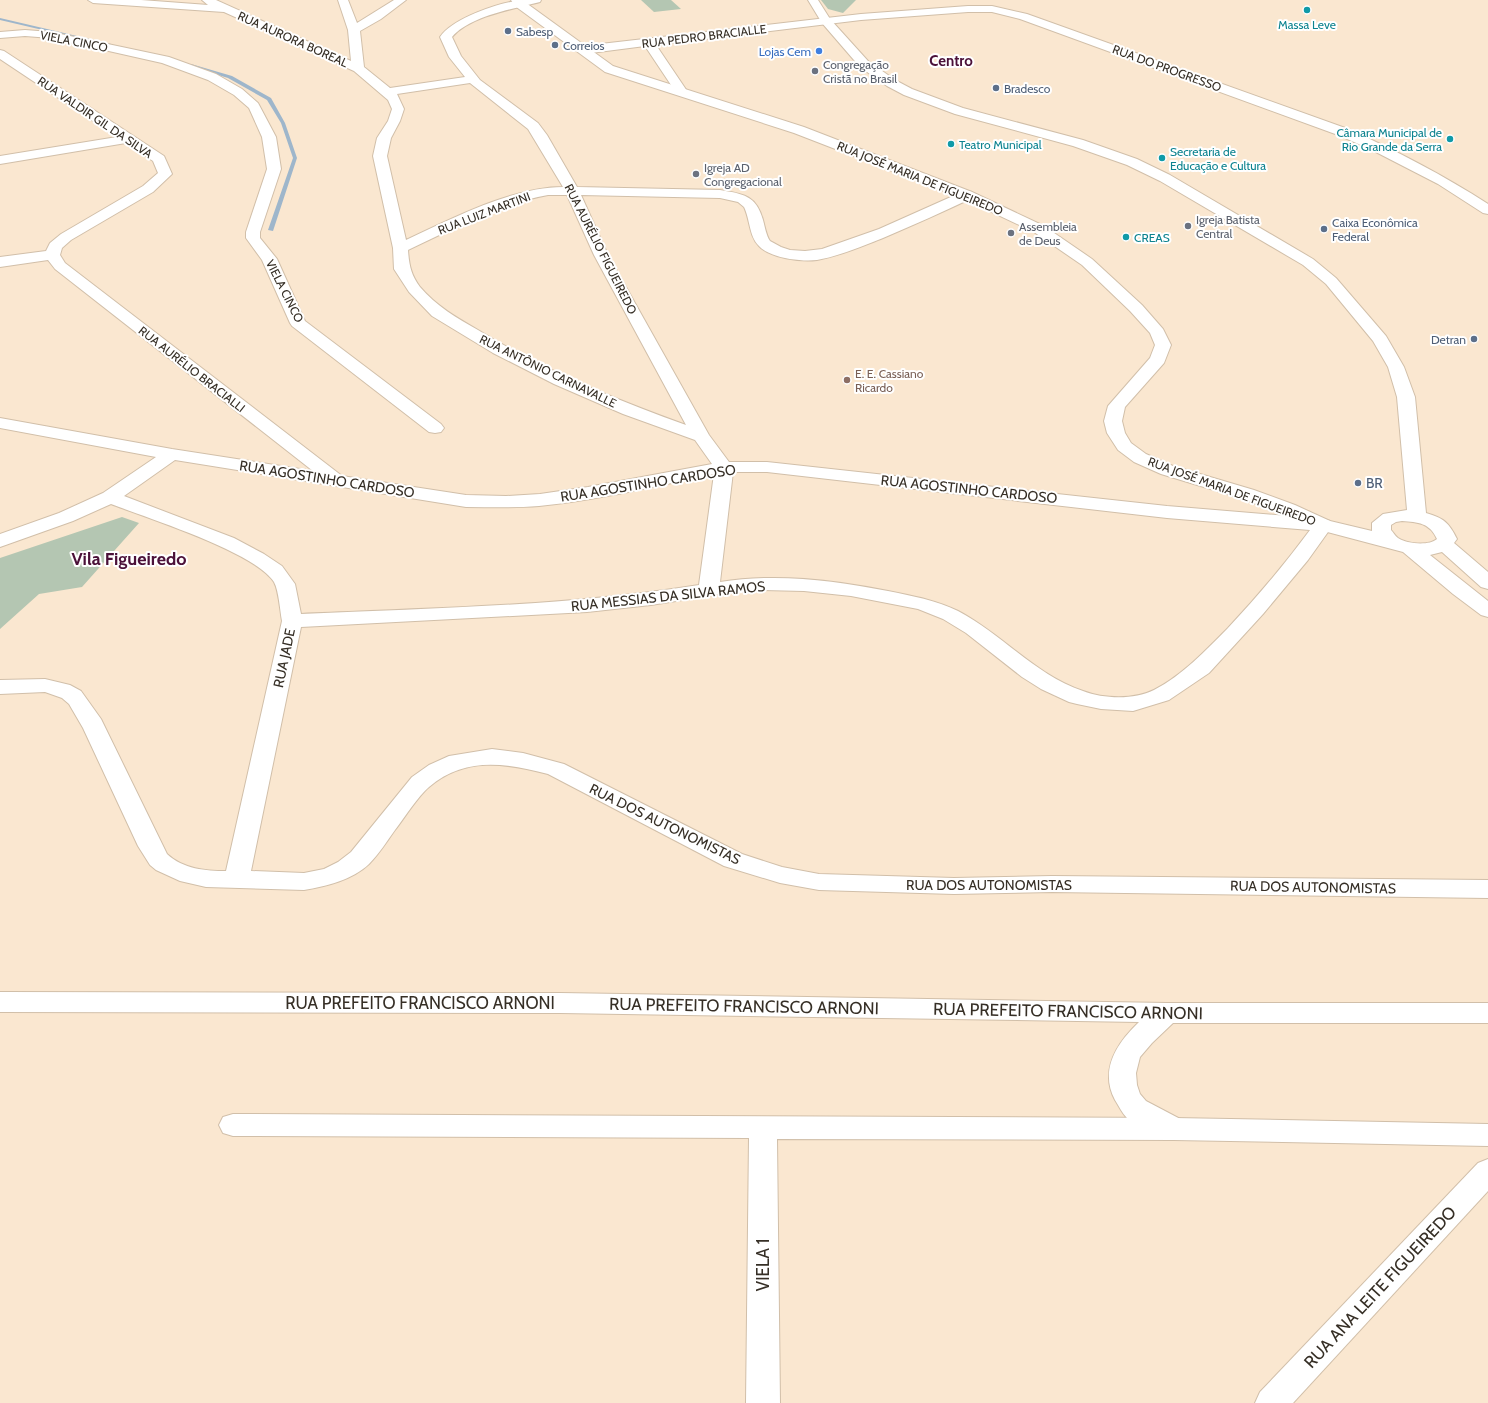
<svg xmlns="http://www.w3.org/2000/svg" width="1488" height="1403" font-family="Cabin,sans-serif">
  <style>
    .green { fill: #b4c6b2 }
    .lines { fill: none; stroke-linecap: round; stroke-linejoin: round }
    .stream { fill: #9eb6cb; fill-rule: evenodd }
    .street-casing { stroke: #d1bfa9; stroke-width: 2 }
    .secondary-casing { stroke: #d1bfa9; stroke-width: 2 }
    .street { fill: #fff; fill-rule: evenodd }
    .secondary { fill: #fff; fill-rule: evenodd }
    .culture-dot { fill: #0f9aa8; stroke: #fff; stroke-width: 1.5 }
    .service-dot { fill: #5c6f8a; stroke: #fff; stroke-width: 1.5 }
    .shop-dot { fill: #3f7fe0; stroke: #fff; stroke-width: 1.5 }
    .worship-dot { fill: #6b7280; stroke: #fff; stroke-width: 1.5 }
    .education-dot { fill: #8d6e63; stroke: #fff; stroke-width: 1.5 }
    .labels { text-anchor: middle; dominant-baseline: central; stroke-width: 4; stroke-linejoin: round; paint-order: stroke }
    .far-culture-label { font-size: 12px; fill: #0d838f; stroke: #fff; text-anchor: start }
    .far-service-label { font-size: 12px; fill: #4e5e75; stroke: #fff; text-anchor: start }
    .far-street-label { font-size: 12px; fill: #362f26; stroke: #fff }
    .far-shop-label { font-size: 12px; fill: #366cbe; stroke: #fff; text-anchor: end }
    .far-worship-label { font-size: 12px; fill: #5b616d; stroke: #fff; text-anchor: start }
    .far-education-label { font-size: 12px; fill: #785e54; stroke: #fff; text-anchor: start }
    .street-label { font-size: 14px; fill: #362f26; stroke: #fff }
    .service-label { font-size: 14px; fill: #4e5e75; stroke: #fff; text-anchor: start }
    .far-district-label { font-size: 15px; font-weight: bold; fill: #4b1139; stroke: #fff }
    .near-street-label { font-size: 17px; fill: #362f26; stroke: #fff }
    .district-label { font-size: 18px; font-weight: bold; fill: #4b1139; stroke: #fff }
  </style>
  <rect width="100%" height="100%" fill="#fae7d0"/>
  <g class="green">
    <path d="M 641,0 L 671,0 L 681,9 L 654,12 Z"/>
    <path d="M 821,0 L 856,0 L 843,13 L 828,9 Z"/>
    <path d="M 122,517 L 139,523 L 82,587 L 39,594 L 0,629 L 0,558 Z"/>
  </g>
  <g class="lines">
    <g class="stream">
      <path d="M 0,18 L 111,44 L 113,45 L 111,46 L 0,20 Z"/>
      <path d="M 191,64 L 232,76 L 271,98 L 285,123 L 297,158 L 273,231 L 268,230 L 293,158 L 281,123 L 267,100 L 228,78 L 189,66 L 189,65 Z"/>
    </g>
    <defs>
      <g id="street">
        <path d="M 88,0 L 141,0 L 208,5 L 202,0 L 216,0 L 351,61 L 348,30 L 338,0 L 348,0 L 357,23 L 394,0 L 406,0 L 381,19 L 360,31 L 364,67 L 390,88 L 465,77 L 449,57 L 440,37 C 453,18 500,2 523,0 C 529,0 535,0 541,0 L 540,2 C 513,9 470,16 452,37 L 461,56 L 480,80 L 538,123 L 547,135 L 577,187 L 720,190 C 743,194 756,195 763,220 C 765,227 766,235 770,241 L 781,247 L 790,250 L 805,251 L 822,249 L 879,229 L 962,192 L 967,191 L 972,192 L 974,195 L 972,198 C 943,212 913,225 883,238 C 862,246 840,256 817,260 C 801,262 770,258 759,246 C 749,236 750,219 744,207 L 738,202 L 720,198 L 581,195 L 608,255 L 709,435 L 729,462 L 767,462 L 1167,506 L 1323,519 L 1330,521 L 1333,525 L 1308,560 L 1263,614 L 1209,673 L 1169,700 L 1133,711 L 1101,709 L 1077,704 L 1069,702 L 1041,689 L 1022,677 L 966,633 L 943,619 L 918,609 L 851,596 L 804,591 L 763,590 L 732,592 L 651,605 L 587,612 L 301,627 L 251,871 L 304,873 L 324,869 L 338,862 L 351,852 L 412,777 L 429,765 L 449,756 L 492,749 L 523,753 L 564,764 L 742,854 L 782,867 L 819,874 L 954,878 L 1052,876 L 1488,880 L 1488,898 L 1052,892 L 954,894 L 819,890 L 780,883 L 724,866 L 548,774 C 506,763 465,756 429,787 C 418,796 405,817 395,830 C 387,841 379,854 369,864 C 352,880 327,886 304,890 L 206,887 L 180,881 L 156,870 L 150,865 L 138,846 L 83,728 L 69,704 L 62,698 L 45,692 L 0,694 L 0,680 L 45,679 L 70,685 L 81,691 L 101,719 L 167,854 C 183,869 206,871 226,871 L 282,621 C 280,611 279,591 274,582 C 255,552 147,518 111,504 L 73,521 L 0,547 L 0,534 L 59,513 L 103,493 L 156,457 L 0,428 L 0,418 L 172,449 L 313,471 L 55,269 L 48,260 L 0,267 L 0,257 L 46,251 L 50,243 L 61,234 L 143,186 L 158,173 L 153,161 L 126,143 L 0,164 L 0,156 L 117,137 L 0,59 L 0,50 L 4,51 L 164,156 L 172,174 L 153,192 L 71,240 L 62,248 L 60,255 L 65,263 L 342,476 L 466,495 L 506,496 L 540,494 L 588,487 L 712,464 L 695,440 L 623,414 L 554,384 L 493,353 L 432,316 L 409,292 L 394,269 L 393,248 L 373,156 L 377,138 L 388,121 L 392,109 L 388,100 L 354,71 L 224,12 L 93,3 ZM 470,83 L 528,129 L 563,187 C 512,187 451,219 406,240 L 387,156 L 391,138 L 400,121 L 404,109 L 397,94 ZM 548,195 L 567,195 L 594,255 L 686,425 C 614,399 543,370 478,330 C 457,318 436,306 420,287 C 411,275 409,265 408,250 C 453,229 499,204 548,195 ZM 175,460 L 466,507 C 491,507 515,508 539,506 C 598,500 656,486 714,474 L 699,585 C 568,606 434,608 301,614 L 295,584 L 282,566 L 264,554 L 234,538 L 124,496 ZM 733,472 L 767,472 L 1167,518 L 1310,530 C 1285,564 1257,597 1228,628 C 1205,651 1183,675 1154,690 C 1134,700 1104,699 1083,691 C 1035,675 1002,634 958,611 C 936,600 912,596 888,591 C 833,580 776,573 720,582 Z"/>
        <path d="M 968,6 L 992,6 L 1027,14 L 1348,129 C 1397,151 1443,175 1488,204 L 1488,214 L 1483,213 L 1438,184 L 1370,149 L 1338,135 L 1020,19 L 992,12 L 968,12 L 861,20 L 656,45 L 687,91 L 685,94 L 677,94 L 645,46 L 583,54 L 579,52 L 577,50 L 579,48 L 583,46 L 861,14 Z"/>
        <path d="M 25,30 L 51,32 L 169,57 L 216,74 L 242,89 L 258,103 L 276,137 L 281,169 L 260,232 L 260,238 L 277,259 L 305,321 L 441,424 L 444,428 L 441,432 L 435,433 L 429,432 L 292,326 L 290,323 L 262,260 L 246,238 L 246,232 L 267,169 L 262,137 L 249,108 L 234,95 L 208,80 L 162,63 L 51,38 L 25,36 L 0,38 L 0,32 Z"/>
        <path d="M 233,1114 L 1174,1118 L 1488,1124 L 1488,1146 L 1174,1140 L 777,1139 L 780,1403 L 746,1403 L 749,1138 L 233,1136 L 223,1133 L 219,1125 L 223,1117 Z"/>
        <path d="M 1488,1159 L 1488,1191 L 1293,1403 L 1255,1403 L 1260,1392 L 1478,1163 Z"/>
      </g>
      <g id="secondary">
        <path d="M 511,0 L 522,0 L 613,66 L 804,127 L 972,192 L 1044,226 L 1092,259 L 1142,305 L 1163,329 L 1171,345 L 1164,363 L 1125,407 L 1122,421 L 1125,433 L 1131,443 L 1146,454 L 1173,466 L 1254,490 L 1295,505 L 1330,521 L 1372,531 L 1372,523 L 1383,514 L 1407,510 L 1397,397 L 1388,367 L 1373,341 L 1326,284 L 1303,265 L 1160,181 L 1127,165 L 1073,146 L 955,114 L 904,95 L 887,86 L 860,67 L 822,23 L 808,0 L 818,0 L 830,19 L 868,61 L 895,80 L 912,89 L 963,108 L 1083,140 L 1137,159 L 1170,175 L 1313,259 L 1336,278 L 1386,336 L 1404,367 L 1415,397 L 1426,513 C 1444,518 1449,523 1457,539 L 1454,543 L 1488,572 L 1488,589 L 1481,587 L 1442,552 L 1430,555 L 1488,601 L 1488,617 L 1481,615 L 1453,594 L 1403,552 L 1316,529 L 1281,513 L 1240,498 L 1161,474 L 1134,462 L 1118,450 L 1107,433 L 1104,421 L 1108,406 L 1150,358 L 1155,345 L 1150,333 L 1130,311 L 1082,265 L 1034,232 L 962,198 L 794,133 L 605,72 L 515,6 ZM 1402,521 C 1418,522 1430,523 1437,539 C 1429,546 1407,544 1398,538 C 1395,536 1393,532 1391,530 L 1391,525 L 1396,522 Z"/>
        <path d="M 0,992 L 560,993 L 1167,1003 L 1488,1003 L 1488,1023 L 1173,1023 L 1152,1043 L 1140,1057 L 1136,1073 L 1137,1085 L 1140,1094 L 1146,1101 L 1184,1121 L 1188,1129 L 1184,1137 L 1174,1140 C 1159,1135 1140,1128 1127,1118 C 1122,1113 1119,1106 1115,1100 C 1099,1070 1117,1043 1139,1022 L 560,1013 L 0,1012 Z"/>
      </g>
    </defs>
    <use href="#street" class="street-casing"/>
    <use href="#secondary" class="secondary-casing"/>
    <use href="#street" class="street"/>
    <use href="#secondary" class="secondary"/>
  </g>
  <g class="culture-dot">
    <circle cx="1307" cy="10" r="4"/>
    <circle cx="1450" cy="139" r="4"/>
    <circle cx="951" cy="144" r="4"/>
    <circle cx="1162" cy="158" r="4"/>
    <circle cx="1126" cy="237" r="4"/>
  </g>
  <g class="service-dot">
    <circle cx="508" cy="31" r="4"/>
    <circle cx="555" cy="45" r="4"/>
    <circle cx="996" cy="88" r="4"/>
    <circle cx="1324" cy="229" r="4"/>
    <circle cx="1474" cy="339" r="4"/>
    <circle cx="1358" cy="483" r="4"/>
  </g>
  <circle class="shop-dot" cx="819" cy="51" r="4"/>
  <g class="worship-dot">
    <circle cx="815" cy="71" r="4"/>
    <circle cx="696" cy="174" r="4"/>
    <circle cx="1188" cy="226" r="4"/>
    <circle cx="1011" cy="233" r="4"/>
  </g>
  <circle class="education-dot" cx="847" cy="380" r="4"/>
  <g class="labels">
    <g class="far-culture-label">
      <text x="1307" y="24" text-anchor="middle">Massa Leve</text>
      <text x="1442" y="132" text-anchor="end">Câmara Municipal de<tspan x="1442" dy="14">Rio Grande da Serra</tspan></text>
      <text x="959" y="144">Teatro Municipal</text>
      <text x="1170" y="151">Secretaria de<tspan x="1170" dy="14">Educação e Cultura</tspan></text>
      <text x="1134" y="237">CREAS</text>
    </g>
    <g class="far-service-label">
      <text x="516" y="31">Sabesp</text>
      <text x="563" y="45">Correios</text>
      <text x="1004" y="88">Bradesco</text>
      <text x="1332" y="222">Caixa Econômica<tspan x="1332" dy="14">Federal</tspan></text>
      <text x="1466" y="339" text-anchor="end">Detran</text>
    </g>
    <g class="far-street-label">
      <text transform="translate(704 36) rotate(-7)">RUA PEDRO BRACIALLE</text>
      <text transform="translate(293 39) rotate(24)">RUA AURORA BOREAL</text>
      <text transform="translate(74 41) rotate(11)">VIELA CINCO</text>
      <text transform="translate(1167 68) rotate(20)">RUA DO PROGRESSO</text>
      <text transform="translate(95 117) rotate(34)">RUA VALDIR GIL DA SILVA</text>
      <text transform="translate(920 178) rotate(22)">RUA JOSÉ MARIA DE FIGUEIREDO</text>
      <text transform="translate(484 213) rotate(-21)">RUA LUIZ MARTINI</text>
      <text transform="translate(601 249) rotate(63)">RUA AURÉLIO FIGUEIREDO</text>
      <text transform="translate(285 291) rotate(63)">VIELA CINCO</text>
      <text transform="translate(192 369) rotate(38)">RUA AURÉLIO BRACIALLI</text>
      <text transform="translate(548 371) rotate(26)">RUA ANTÔNIO CARNAVALLE</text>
      <text transform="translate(1232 491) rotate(20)">RUA JOSÉ MARIA DE FIGUEIREDO</text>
    </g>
    <g class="far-shop-label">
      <text x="811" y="51">Lojas Cem</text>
    </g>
    <g class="far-worship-label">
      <text x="823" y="64">Congregação<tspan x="823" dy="14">Cristã no Brasil</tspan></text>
      <text x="704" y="167">Igreja AD<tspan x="704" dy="14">Congregacional</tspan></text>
      <text x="1196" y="219">Igreja Batista<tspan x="1196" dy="14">Central</tspan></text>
      <text x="1019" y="226">Assembleia<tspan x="1019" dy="14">de Deus</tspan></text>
    </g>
    <g class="far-education-label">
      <text x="855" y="373">E. E. Cassiano<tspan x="855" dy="14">Ricardo</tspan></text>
    </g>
    <g class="street-label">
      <text transform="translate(327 479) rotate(9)">RUA AGOSTINHO CARDOSO</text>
      <text transform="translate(648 483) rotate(-9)">RUA AGOSTINHO CARDOSO</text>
      <text transform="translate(969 489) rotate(6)">RUA AGOSTINHO CARDOSO</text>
      <text transform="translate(668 596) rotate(-6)">RUA MESSIAS DA SILVA RAMOS</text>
      <text transform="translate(284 658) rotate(-78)">RUA JADE</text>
      <text transform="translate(665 824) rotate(26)">RUA DOS AUTONOMISTAS</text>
      <text x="989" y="885">RUA DOS AUTONOMISTAS</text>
      <text transform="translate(1313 887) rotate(1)">RUA DOS AUTONOMISTAS</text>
    </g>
    <g class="service-label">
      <text x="1366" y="483">BR</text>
    </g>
    <g class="far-district-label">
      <text x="951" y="61">Centro</text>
    </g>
    <g class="near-street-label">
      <text x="420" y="1003">RUA PREFEITO FRANCISCO ARNONI</text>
      <text transform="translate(744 1006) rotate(1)">RUA PREFEITO FRANCISCO ARNONI</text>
      <text transform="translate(1068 1011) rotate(1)">RUA PREFEITO FRANCISCO ARNONI</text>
      <text transform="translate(763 1265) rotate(-90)">VIELA 1</text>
      <text transform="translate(1380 1287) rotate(-47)">RUA ANA LEITE FIGUEIREDO</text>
    </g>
    <g class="district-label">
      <text x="129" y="559">Vila Figueiredo</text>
    </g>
  </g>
</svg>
